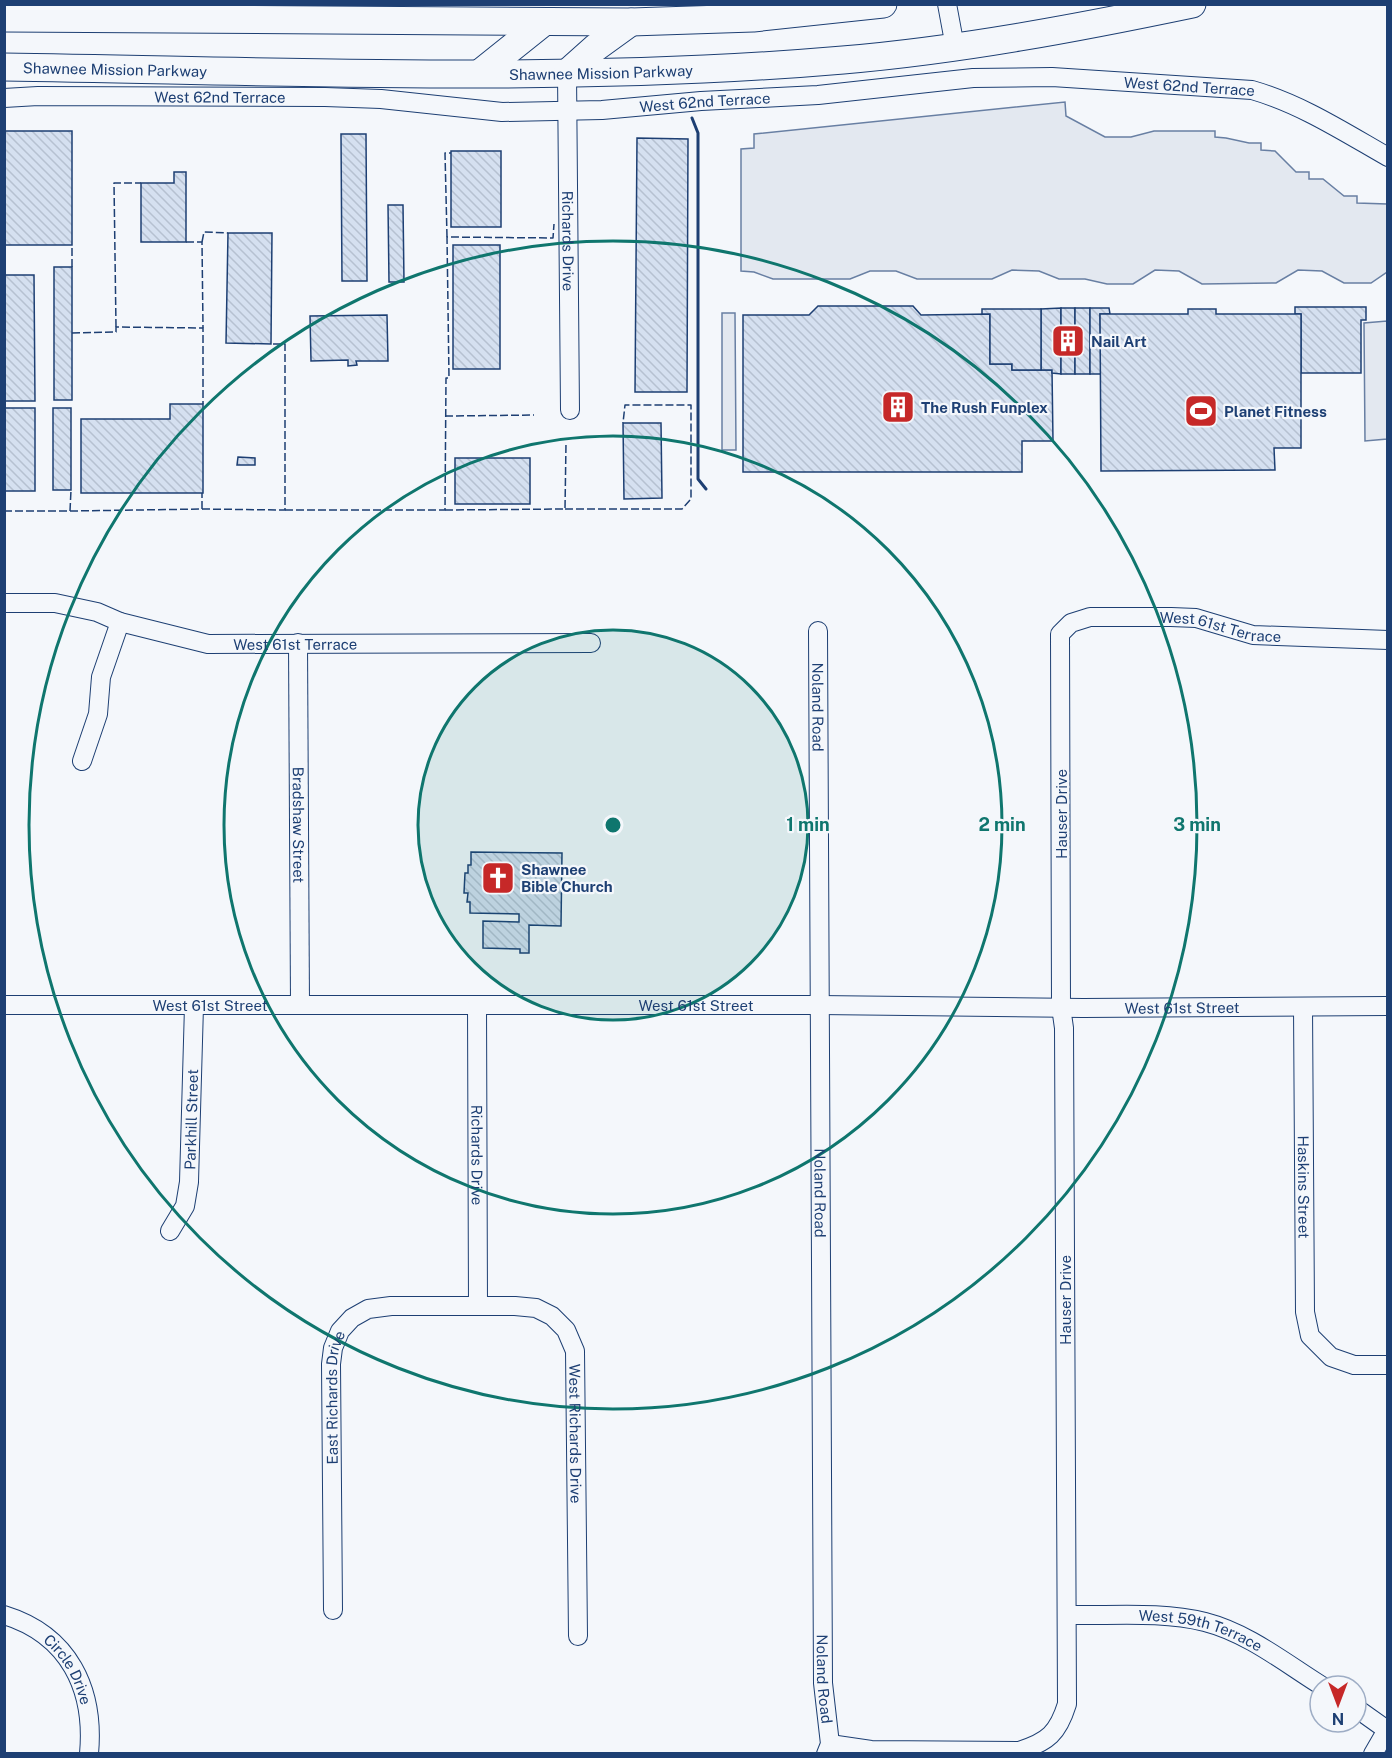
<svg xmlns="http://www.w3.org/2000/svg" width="1392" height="1758" font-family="'Public Sans',sans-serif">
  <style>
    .parking { fill: #e3e8f0; stroke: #687fa3; stroke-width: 1.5 }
    .building { fill: url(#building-back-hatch); stroke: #1d3f73; stroke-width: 1.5 }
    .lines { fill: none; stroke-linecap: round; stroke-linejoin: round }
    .minor-casing { stroke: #1d3f73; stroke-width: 20 }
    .highway-casing { stroke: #1d3f73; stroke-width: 29 }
    .minor { stroke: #f4f7fb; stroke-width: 18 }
    .highway { stroke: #f4f7fb; stroke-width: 27 }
    .fence { stroke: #1d3f73; stroke-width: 1.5; stroke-dasharray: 8 3; stroke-linecap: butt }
    .wall { stroke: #1d3f73; stroke-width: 3 }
    .ring { fill: none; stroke: #0f766e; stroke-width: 3 }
    .labels { text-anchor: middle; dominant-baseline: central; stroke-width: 4.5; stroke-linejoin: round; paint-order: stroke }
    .street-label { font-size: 15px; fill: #1d3f73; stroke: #f4f7fb }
    .poi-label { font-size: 15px; font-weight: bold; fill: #1d3f73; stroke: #f4f7fb; text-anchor: start }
    .centre { fill: #0f766e; stroke: #f4f7fb; stroke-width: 3 }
    .ring-label { font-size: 18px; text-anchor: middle; font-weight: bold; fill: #0f766e; stroke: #f4f7fb; stroke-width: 4.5; stroke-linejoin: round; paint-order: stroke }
  </style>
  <defs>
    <pattern id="building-back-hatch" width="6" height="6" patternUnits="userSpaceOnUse" patternTransform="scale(1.5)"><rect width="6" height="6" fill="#d5e0f0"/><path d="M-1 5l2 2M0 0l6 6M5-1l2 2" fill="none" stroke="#b6c1d1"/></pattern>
  </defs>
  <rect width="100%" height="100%" fill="#f4f7fb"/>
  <g class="parking">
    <path d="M 1065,102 L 1066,116 L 1105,137 L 1131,137 L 1154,131 L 1215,131 L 1215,137 L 1226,138 L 1249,143 L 1261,143 L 1261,150 L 1275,151 L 1296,172 L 1309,172 L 1309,179 L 1323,179 L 1344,196 L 1357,196 L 1357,203 L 1387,204 L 1387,272 L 1371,283 L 1344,283 L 1322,271 L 1298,270 L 1276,283 L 1202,284 L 1179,271 L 1155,270 L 1133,284 L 1107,284 L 1085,279 L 1059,279 L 1039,271 L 1012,270 L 992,279 L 917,279 L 896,271 L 870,271 L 850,279 L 773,279 L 754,272 L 741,271 L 741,149 L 754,148 L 754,134 Z"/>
    <path d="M 722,313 L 735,313 L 736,450 L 722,450 Z"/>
    <path d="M 1387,321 L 1387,439 L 1365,441 L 1364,323 Z"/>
  </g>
  <g class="building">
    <rect x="4" y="131" width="68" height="114"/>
    <path d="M 341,134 L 366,134 L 367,281 L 342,281 Z"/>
    <path d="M 637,138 L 688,139 L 687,392 L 635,392 Z"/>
    <rect x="451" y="151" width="50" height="76"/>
    <path d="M 174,172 L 186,172 L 186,242 L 141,242 L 141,183 L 174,183 Z"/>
    <path d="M 388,205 L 403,205 L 404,282 L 389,282 Z"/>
    <path d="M 228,233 L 272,233 L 271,344 L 226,343 Z"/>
    <rect x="453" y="245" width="47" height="124"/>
    <rect x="54" y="267" width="18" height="133"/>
    <path d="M 4,275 L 34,275 L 35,401 L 4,401 Z"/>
    <path d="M 818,306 L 913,306 L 921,315 L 990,314 L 990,364 L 1012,364 L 1012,370 L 1052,370 L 1053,441 L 1022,441 L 1022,472 L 743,472 L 743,315 L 809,315 Z"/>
    <path d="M 1295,307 L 1366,307 L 1366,320 L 1361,320 L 1361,373 L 1301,373 L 1301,314 L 1295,314 Z"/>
    <path d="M 1061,308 L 1061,374 L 1052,373 L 1052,370 L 1041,370 L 1041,309 Z"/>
    <rect x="1061" y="308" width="14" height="66"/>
    <rect x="1075" y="308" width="15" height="66"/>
    <path d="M 1090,308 L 1109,308 L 1110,314 L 1100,314 L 1101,374 L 1090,374 Z"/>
    <path d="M 982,309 L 1041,309 L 1041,370 L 1012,370 L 1012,364 L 990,364 L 990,314 L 982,314 Z"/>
    <path d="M 1188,309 L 1216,309 L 1216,314 L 1301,314 L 1301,448 L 1274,448 L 1275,470 L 1101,471 L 1100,314 L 1188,314 Z"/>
    <path d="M 387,315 L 388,361 L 356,361 L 357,365 L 348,366 L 348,360 L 311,361 L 310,316 Z"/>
    <path d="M 170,404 L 203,404 L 203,493 L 81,493 L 81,419 L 170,419 Z"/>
    <rect x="5" y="408" width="30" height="83"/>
    <rect x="53" y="408" width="18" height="82"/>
    <path d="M 623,423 L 661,423 L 662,498 L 624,499 Z"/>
    <path d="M 238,457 L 255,458 L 255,465 L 237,465 Z"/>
    <rect x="455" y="458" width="75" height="46"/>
    <path d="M 471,852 L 562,853 L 561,926 L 529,925 L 529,953 L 520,953 L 520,949 L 483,948 L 483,921 L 519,922 L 519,914 L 470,913 L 470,902 L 467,902 L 468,893 L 464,893 L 465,873 L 468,873 L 468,865 L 471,865 Z"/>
  </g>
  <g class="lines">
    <defs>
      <g id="minor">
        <path d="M 947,4 L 955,47"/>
        <path id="s1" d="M 567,73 L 570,410"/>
        <path id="s2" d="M 4,98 L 38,96 L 325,97 L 381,99 L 502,112 L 602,110 L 701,101 L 818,95 L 973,78 L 1052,77 L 1252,90 C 1301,104 1344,132 1388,157"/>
        <path id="s3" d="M 4,603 L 55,603 L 97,612 L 120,622 L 208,644 L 591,643"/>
        <path id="s4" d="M 818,631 L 823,1683 L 830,1744 L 826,1754"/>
        <path id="s5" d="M 298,643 L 300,1005"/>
        <path d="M 82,761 L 98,714 L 101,677 L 120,622"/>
        <path id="s6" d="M 4,1005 L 819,1005 L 1083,1008 L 1388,1006"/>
        <path id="s7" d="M 477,1005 L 478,1306"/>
        <path id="s8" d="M 1303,1007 L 1305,1312 L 1310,1336 L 1331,1357 L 1354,1365 L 1388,1365"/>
        <path id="s9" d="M 170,1231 L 185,1206 L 189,1182 L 194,1006"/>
        <path id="s10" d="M 333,1610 L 331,1364 L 333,1348 L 340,1331 L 352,1318 L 368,1309 L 391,1306 L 515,1306 L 536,1308 L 552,1316 L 566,1330 L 575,1351 L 578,1636"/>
        <path id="s11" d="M 4,1615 C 69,1635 95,1689 89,1754"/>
        <path id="s12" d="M 1067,1615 C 1112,1616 1161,1611 1205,1622 C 1248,1633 1285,1663 1322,1686"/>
        <path d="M 1356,1708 L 1387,1730"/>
        <path id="s13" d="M 830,1744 L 871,1750 L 1019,1751 C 1048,1742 1058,1733 1067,1704 L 1064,1028 L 1061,1007 L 1060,634 L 1071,623 L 1090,617 L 1171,617 L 1196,618 L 1253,635 L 1388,640"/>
        <path d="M 1373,1754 L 1388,1728"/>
      </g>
      <g id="highway">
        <path d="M 4,18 L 631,22 L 753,18 L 883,4"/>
        <path id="s14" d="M 4,67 C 284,71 565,84 843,60 C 960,50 1077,28 1192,4"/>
        <path d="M 480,73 L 544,22"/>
        <path d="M 567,73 L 595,48 L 631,22"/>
      </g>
    </defs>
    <use href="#minor" class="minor-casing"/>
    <use href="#highway" class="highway-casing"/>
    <use href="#minor" class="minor"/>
    <use href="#highway" class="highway"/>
    <g class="fence">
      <path d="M 447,237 L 445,153 L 451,153"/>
      <path d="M 186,242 L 202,242 L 203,328"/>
      <path d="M 202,242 L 204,232 L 228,233"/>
      <path d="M 72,267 L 72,245"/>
      <path d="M 116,327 L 114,183 L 141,183"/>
      <path d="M 72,333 L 116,332 L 116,327 L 203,328 L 203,404"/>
      <path d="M 445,416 L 534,415"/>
      <path d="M 202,509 L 285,510 L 285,344 L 271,344"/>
      <path d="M 565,509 L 682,509 L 691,499 L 691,405 L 625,405 L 623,423"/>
      <path d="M 285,510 L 445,510 L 446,378 L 449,378 L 447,237 L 553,238 L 554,224"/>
      <path d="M 445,510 L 565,509 L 566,443"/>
      <path d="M 4,511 L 70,511 L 71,490"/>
      <path d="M 70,511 L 202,509 L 202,493"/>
    </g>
    <path class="wall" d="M 692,118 L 698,133 L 698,479 L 706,489"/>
  </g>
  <circle cx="613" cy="825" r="195" fill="#0f766e" fill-opacity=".12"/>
  <g class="ring">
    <circle cx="613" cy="825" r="195"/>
    <circle cx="613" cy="825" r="389"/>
    <circle cx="613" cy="825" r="584"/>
  </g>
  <defs>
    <symbol id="building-square" viewBox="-11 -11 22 22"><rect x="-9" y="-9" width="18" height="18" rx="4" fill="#c62828" stroke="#f4f7fb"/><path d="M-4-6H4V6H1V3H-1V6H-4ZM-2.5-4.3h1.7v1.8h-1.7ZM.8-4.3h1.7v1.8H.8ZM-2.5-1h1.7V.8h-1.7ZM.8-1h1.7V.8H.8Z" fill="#fff"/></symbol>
    <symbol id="stadium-square" viewBox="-11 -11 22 22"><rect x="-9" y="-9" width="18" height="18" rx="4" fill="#c62828" stroke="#f4f7fb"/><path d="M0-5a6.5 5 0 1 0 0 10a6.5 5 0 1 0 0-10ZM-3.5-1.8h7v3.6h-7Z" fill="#fff"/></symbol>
    <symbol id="church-square" viewBox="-11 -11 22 22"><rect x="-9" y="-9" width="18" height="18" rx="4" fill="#c62828" stroke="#f4f7fb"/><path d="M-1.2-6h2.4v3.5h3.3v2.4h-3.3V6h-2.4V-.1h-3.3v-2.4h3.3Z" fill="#fff"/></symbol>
  </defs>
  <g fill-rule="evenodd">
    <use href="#building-square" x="1049" y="322" width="38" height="38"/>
    <use href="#building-square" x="879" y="388" width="38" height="38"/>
    <use href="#stadium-square" x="1182" y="392" width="38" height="38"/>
    <use href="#church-square" x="479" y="859" width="38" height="38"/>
  </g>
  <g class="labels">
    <g class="street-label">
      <text stroke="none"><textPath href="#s14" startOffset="111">Shawnee Mission Parkway</textPath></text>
      <text stroke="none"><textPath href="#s14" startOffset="597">Shawnee Mission Parkway</textPath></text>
      <text stroke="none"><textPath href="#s2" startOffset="1188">West 62nd Terrace</textPath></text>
      <text stroke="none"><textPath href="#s2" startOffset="216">West 62nd Terrace</textPath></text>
      <text stroke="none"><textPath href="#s2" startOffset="702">West 62nd Terrace</textPath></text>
      <text stroke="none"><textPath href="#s1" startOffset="168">Richards Drive</textPath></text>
      <text stroke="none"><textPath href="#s13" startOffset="1498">West 61st Terrace</textPath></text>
      <text stroke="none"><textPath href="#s3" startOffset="297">West 61st Terrace</textPath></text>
      <text stroke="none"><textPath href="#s4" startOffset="76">Noland Road</textPath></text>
      <text transform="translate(1061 814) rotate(-90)">Hauser Drive</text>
      <text stroke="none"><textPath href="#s5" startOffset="182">Bradshaw Street</textPath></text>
      <text stroke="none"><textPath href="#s6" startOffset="206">West 61st Street</textPath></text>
      <text stroke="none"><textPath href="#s6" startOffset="692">West 61st Street</textPath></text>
      <text stroke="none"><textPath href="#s6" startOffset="1178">West 61st Street</textPath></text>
      <text stroke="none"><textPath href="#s9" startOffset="116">Parkhill Street</textPath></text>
      <text stroke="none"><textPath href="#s7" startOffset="150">Richards Drive</textPath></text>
      <text stroke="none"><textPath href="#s8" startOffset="180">Haskins Street</textPath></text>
      <text stroke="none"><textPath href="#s4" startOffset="562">Noland Road</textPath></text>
      <text transform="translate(1065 1300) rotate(-90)">Hauser Drive</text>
      <text stroke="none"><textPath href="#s10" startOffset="213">East Richards Drive</textPath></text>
      <text stroke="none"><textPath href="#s10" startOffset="628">West Richards Drive</textPath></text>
      <text stroke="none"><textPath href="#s12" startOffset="136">West 59th Terrace</textPath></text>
      <text stroke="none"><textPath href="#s11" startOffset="88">Circle Drive</textPath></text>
      <text stroke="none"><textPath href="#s4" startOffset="1048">Noland Road</textPath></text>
    </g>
    <g class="poi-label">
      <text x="1091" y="341">Nail Art</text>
      <text x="921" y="407">The Rush Funplex</text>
      <text x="1224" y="411">Planet Fitness</text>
      <text x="521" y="869">Shawnee<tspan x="521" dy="17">Bible Church</tspan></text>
    </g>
  </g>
  <circle cx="613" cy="825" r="9" class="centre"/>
  <g class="ring-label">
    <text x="808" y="831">1 min</text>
    <text x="1002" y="831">2 min</text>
    <text x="1197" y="831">3 min</text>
  </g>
  <rect width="1392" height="1758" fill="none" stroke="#1d3f73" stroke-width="12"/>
  <g transform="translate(1338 1704) rotate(180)"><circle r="28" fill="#f4f7fb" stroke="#9eadc5" stroke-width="1.5"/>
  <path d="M0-4.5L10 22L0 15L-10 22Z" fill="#c62828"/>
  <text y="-9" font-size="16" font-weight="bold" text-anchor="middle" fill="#1d3f73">N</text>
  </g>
</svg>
